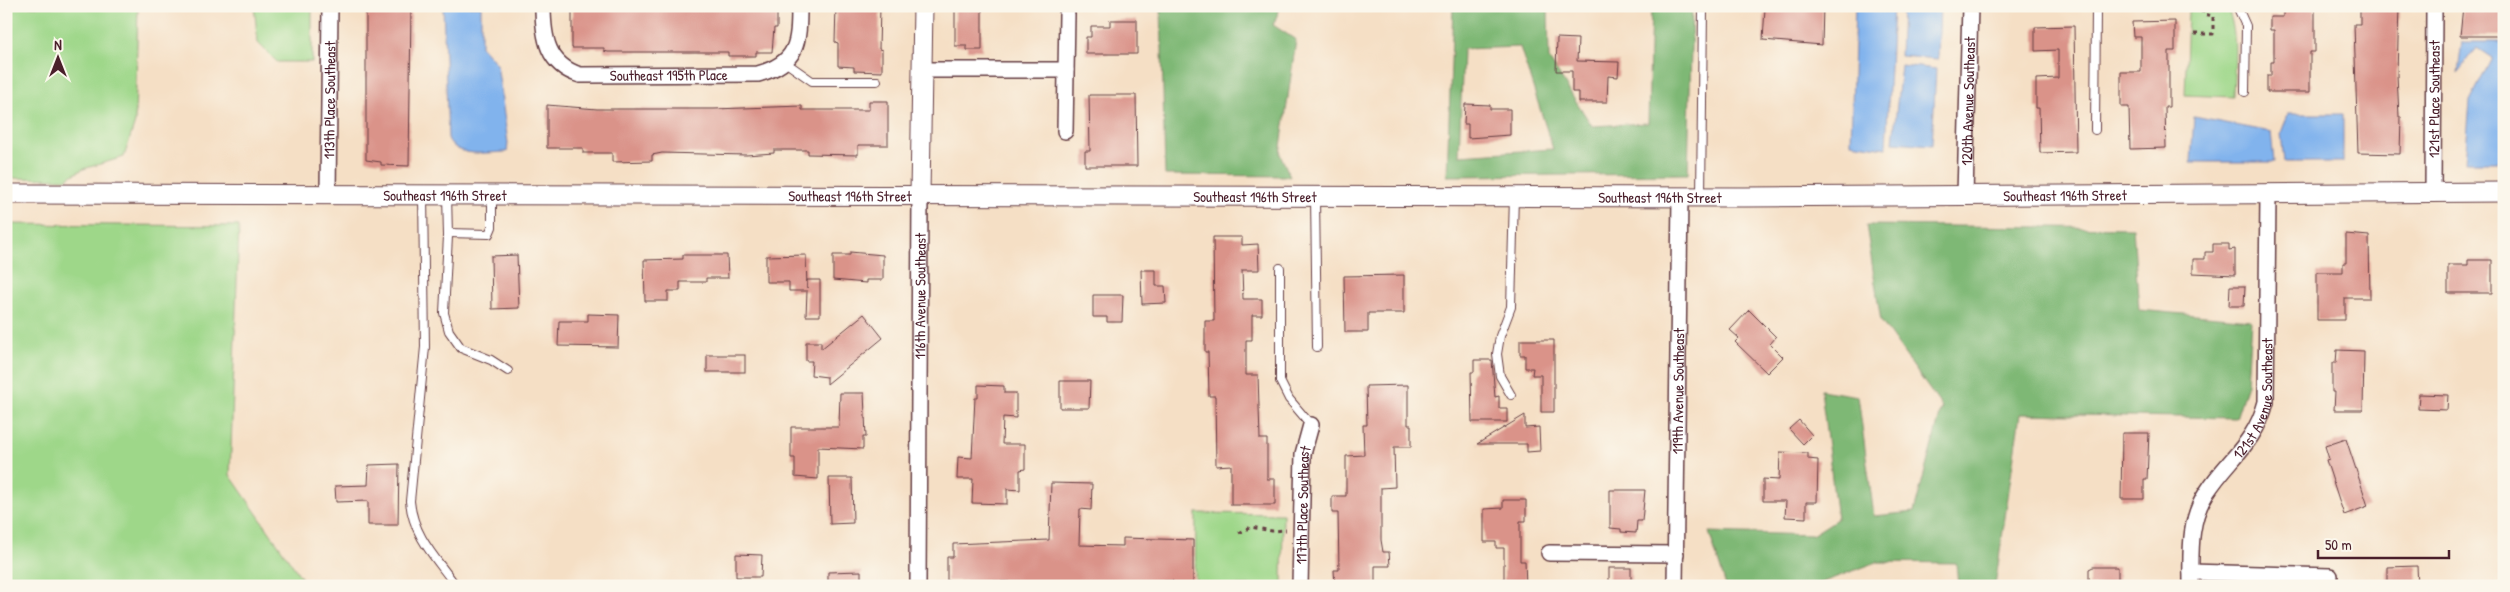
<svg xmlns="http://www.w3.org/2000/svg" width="2510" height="592" font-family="'Patrick Hand',sans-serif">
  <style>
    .green { fill: #9ed789; stroke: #747b5a }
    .forest { fill: #7eb875; stroke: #646c50; fill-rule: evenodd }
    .water { fill: #81b3ed; stroke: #66698c }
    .building { fill: #da9389 }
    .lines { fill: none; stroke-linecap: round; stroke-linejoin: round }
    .service-casing { stroke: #643c42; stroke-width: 10 }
    .minor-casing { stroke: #643c42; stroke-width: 18 }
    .tertiary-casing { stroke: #643c42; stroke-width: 21 }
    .path { stroke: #643c42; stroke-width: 3; stroke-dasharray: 4 4; stroke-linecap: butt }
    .service { stroke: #fff; stroke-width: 8 }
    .minor { stroke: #fff; stroke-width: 15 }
    .tertiary { stroke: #fff; stroke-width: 19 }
    .labels { text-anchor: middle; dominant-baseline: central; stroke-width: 4; stroke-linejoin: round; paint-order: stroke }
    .street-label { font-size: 15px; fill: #4a1f2b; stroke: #fbf7ec }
  </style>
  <rect width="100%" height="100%" fill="#fbf7ec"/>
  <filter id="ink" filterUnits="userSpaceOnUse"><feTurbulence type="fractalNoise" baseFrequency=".02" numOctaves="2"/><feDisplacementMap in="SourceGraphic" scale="10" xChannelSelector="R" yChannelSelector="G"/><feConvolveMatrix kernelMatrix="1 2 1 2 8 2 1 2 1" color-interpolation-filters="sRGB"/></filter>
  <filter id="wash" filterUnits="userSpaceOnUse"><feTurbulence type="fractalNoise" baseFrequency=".0096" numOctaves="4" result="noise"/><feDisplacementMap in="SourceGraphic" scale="20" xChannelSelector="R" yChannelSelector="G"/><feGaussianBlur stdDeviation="1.12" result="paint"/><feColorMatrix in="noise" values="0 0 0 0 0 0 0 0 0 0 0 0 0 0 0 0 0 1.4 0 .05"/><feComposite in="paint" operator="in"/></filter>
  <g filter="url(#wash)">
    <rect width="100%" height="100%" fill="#f5dfc5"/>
    <g class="green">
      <path d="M 6,6 L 138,6 L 135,122 L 124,157 L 83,169 L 66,179 L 6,178 Z"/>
      <path d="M 254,6 L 312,6 L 312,62 L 277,62 L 258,43 Z"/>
      <path d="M 2199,6 L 2227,6 C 2239,36 2234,66 2233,97 L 2185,95 L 2188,11 Z"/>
      <path d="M 6,224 L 239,226 L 230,475 L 307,586 L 6,586 Z"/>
      <path d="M 1196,513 L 1283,514 L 1282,586 L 1195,586 Z"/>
    </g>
    <g class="forest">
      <path d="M 1161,6 L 1281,6 L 1273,25 L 1296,40 L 1280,154 L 1290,176 L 1165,175 Z"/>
      <path d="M 1453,6 L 1548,6 L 1549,59 L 1592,126 L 1648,123 L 1651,6 L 1692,6 L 1688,174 L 1447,176 ZM 1520,47 L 1553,149 L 1459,155 L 1463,49 Z"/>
      <path d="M 1866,225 L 2133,228 L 2139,310 L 2251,320 L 2247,384 L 2236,418 L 2020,414 L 1995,586 L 1958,586 L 1956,563 L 1877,562 L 1812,586 L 1726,586 L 1709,532 L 1812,535 L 1837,519 L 1821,390 L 1858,396 L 1874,516 L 1914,512 L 1942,407 L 1881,321 Z"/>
    </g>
    <g class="water">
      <path d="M 443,6 L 481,6 L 481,46 L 497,64 L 508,143 L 507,152 C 488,152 456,159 448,138 Z"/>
      <path d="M 1855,6 L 1893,6 L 1886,148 L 1851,143 Z"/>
      <path d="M 1902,6 L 1940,6 L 1938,59 L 1900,56 Z"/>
      <path d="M 2462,42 L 2504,42 L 2502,162 L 2465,162 L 2470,101 L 2492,58 L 2477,48 L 2458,72 Z"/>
      <path d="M 1901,65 L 1936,69 L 1932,145 L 1893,142 Z"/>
      <path d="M 2288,114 L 2343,114 L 2343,162 L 2284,162 L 2281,133 Z"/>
      <path d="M 2194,117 L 2271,132 L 2274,162 L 2191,162 Z"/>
    </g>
    <g id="blocks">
      <g class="building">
        <path d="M 411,6 L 409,166 L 381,165 L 381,162 L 366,160 L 366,7 Z"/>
        <path d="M 761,6 L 760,9 L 777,9 L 777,28 L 774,28 L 772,52 L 756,52 L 756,56 L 728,56 L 728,52 L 608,52 L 604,51 L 604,48 L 572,48 L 572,8 Z"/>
        <path d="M 836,6 L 880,6 L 879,49 L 882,50 L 882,72 L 854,71 L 854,67 L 838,66 L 838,43 L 835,42 Z"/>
        <path d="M 955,6 L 982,6 L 982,50 L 967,50 L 967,46 L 955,46 Z"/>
        <path d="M 1795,6 L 1823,6 L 1822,45 L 1763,40 L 1765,8 L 1795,10 Z"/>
        <path d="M 2283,6 L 2315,6 L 2315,52 L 2310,52 L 2310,92 L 2267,92 L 2267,76 L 2271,76 L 2271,62 L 2274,62 L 2274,30 L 2270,30 L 2270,17 L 2283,17 Z"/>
        <path d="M 2360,6 L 2399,6 L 2397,74 L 2399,117 L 2401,117 L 2400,154 L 2358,153 L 2354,24 L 2360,24 Z"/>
        <path d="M 2463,6 L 2503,6 L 2503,36 L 2460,36 Z"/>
        <path d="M 1110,20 L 1137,20 L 1137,54 L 1086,54 L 1086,37 L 1091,37 L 1091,26 L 1110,26 Z"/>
        <path d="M 2175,21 L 2175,51 L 2169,51 L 2169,107 L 2165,107 L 2166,148 L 2130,149 L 2129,107 L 2121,107 L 2121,72 L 2141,72 L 2141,37 L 2133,37 L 2132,22 Z"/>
        <path d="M 2074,26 L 2076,152 L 2040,153 L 2039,108 L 2036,108 L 2036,79 L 2058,78 L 2058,50 L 2035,51 L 2035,27 Z"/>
        <path d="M 1557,38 L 1578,39 L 1577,61 L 1619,62 L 1618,77 L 1608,76 L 1607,102 L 1579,102 L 1579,92 L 1572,92 L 1572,71 L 1556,71 Z"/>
        <path d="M 1089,95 L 1136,95 L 1137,166 L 1085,166 L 1085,151 L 1090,151 Z"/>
        <path d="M 869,101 L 888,101 L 888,145 L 858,145 L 858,155 L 808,154 L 808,150 L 774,150 L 774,153 L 746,155 L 662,153 L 652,155 L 652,161 L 612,162 L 612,153 L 583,153 L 583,148 L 547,148 L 547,105 L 597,109 L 714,109 L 802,106 L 802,110 L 869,110 Z"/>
        <path d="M 1465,104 L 1490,105 L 1490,109 L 1510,109 L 1510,135 L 1468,138 L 1468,124 L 1464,124 Z"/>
        <path d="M 2346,234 L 2369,236 L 2370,298 L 2345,298 L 2345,320 L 2317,320 L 2317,272 L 2343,272 L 2343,263 L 2346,263 Z"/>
        <path d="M 1213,237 L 1242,237 L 1242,245 L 1258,244 L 1259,270 L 1242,270 L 1243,299 L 1262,299 L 1262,315 L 1252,315 L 1252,340 L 1246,340 L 1246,375 L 1258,375 L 1260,439 L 1267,439 L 1267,479 L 1275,479 L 1275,505 L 1231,505 L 1231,465 L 1216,466 L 1215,396 L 1209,396 L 1208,352 L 1205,352 L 1205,321 L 1214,321 Z"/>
        <path d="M 2213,244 L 2229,244 L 2229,250 L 2235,249 L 2235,275 L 2193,273 L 2193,259 L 2205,259 L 2205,252 L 2213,252 Z"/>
        <path d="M 850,252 L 883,255 L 883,280 L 866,280 L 866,283 L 833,280 L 833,255 L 850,255 Z"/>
        <path d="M 517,255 L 519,308 L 492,309 L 491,256 Z"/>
        <path d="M 683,255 L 727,255 L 728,278 L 706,278 L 706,282 L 680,282 L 680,291 L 668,291 L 668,301 L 645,301 L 644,260 L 683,259 Z"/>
        <path d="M 806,255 L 807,288 L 807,280 L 820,280 L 820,316 L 806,316 L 807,291 L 789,291 L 789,282 L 766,282 L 766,256 Z"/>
        <path d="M 2468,260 L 2492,260 L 2492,293 L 2448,293 L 2448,265 L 2468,265 Z"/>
        <path d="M 1141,270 L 1156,270 L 1156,286 L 1165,286 L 1166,303 L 1142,304 Z"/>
        <path d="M 1404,275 L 1404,313 L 1368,313 L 1368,332 L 1345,332 L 1344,276 Z"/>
        <path d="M 2230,286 L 2245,286 L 2244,306 L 2229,306 Z"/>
        <path d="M 1093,295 L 1123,295 L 1122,322 L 1107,322 L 1107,317 L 1093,317 Z"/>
        <path d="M 1749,310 L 1776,337 L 1770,344 L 1783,357 L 1767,373 L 1735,342 L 1739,338 L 1730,330 Z"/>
        <path d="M 588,314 L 619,315 L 618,347 L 558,346 L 559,321 L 588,321 Z"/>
        <path d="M 864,314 L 883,338 L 827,384 L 827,377 L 811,375 L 812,361 L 806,361 L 806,342 L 821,342 L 821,349 Z"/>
        <path d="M 1520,340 L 1554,340 L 1554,412 L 1541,412 L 1541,375 L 1532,375 L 1533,368 L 1525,368 L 1525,355 L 1520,355 Z"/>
        <path d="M 2337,350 L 2364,351 L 2363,410 L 2334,410 L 2335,392 L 2332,392 L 2332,363 L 2336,363 Z"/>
        <rect x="707" y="355" width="38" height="17"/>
        <path d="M 1474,360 L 1492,360 L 1495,397 L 1499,396 L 1499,408 L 1507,408 L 1507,422 L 1472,422 L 1471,372 L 1474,372 Z"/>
        <path d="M 1060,381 L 1090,381 L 1089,408 L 1060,408 Z"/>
        <path d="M 978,385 L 1004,386 L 1004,393 L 1016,393 L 1016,418 L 1003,417 L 1002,444 L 1025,444 L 1025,469 L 1020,470 L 1020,490 L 1007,489 L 1007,504 L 972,503 L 973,479 L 957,479 L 958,457 L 972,458 L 975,398 L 978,398 Z"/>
        <path d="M 1408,385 L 1408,425 L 1411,425 L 1411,447 L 1394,447 L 1395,487 L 1381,488 L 1381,540 L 1383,552 L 1389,552 L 1390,566 L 1375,566 L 1375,586 L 1335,586 L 1334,570 L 1339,570 L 1338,513 L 1332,513 L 1332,496 L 1346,496 L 1346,456 L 1364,455 L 1363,425 L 1367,425 L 1366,386 Z"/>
        <path d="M 840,393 L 864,393 L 866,437 L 863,437 L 863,449 L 818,447 L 818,479 L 795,477 L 795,458 L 791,458 L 791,427 L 839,427 Z"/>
        <path d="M 2419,394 L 2448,395 L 2447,410 L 2418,409 Z"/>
        <path d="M 1525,415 L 1525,428 L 1539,427 L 1540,451 L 1527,452 L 1527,444 L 1477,444 Z"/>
        <path d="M 1799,420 L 1812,435 L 1803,444 L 1789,429 Z"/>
        <path d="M 2122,433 L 2149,433 L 2147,479 L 2144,479 L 2144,499 L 2121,499 Z"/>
        <path d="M 2346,439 L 2368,506 L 2344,515 L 2326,460 L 2329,459 L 2325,446 Z"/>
        <path d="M 1780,452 L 1808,453 L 1808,459 L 1818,460 L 1817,502 L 1806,502 L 1806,518 L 1785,517 L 1786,501 L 1763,501 L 1763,479 L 1779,480 Z"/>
        <path d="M 399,464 L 398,525 L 368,525 L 368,501 L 336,502 L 335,486 L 368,485 L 369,465 Z"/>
        <path d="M 829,478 L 852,478 L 853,523 L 830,524 Z"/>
        <path d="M 1051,483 L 1092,484 L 1091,510 L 1080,509 L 1079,545 L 1123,546 L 1123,538 L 1193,540 L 1193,586 L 1173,586 L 1173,581 L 1134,581 L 1134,586 L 1054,582 L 1054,586 L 1010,586 L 1009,582 L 993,581 L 947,581 L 947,557 L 953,557 L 953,544 L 1049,540 Z"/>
        <path d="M 1610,490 L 1645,490 L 1642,521 L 1637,521 L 1636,533 L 1621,532 L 1621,529 L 1610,528 Z"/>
        <path d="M 1503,500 L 1526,500 L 1526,521 L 1520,521 L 1520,561 L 1525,561 L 1526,586 L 1504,586 L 1504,548 L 1496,548 L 1496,542 L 1484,542 L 1484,509 L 1503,508 Z"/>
        <path d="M 736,554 L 762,555 L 761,577 L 736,577 Z"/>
        <path d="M 2417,566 L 2418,586 L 2387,586 L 2387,567 Z"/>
        <path d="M 2093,567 L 2118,567 L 2118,586 L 2089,586 L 2089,569 Z"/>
        <rect x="1609" y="568" width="22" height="18"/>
        <path d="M 861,571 L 861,586 L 828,586 L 828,572 Z"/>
      </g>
    </g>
  </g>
  <g filter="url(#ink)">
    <use href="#blocks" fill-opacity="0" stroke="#643c42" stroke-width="1"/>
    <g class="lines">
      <defs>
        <g id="service">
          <path d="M 2237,6 L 2246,26 L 2245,92"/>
          <path d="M 785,62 L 812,81 L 877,81"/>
          <path d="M 2095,130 L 2096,6"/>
          <path d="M 423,194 L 425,347 L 410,501 C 413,536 436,558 456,586"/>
          <path d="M 447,194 L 448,236 L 444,313 L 449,331 L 461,348 L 491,360 L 508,371"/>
          <path d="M 1315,196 L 1317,347"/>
          <path d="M 1701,197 L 1703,8"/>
          <path d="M 448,233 L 489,234 L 492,227 L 492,195"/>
          <path d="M 1280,268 L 1280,381 L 1289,399 L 1311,425"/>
          <path d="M 1511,395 L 1500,376 L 1497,354 L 1500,336 L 1511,307 L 1514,196"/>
        </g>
        <g id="minor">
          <path id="s1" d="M 543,6 C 543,37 547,65 580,75 L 758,74 C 798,63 799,43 799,6"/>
          <path d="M 922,70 L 1066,70"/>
          <path d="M 1065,131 L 1067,14"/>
          <path id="s2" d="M 2433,193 L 2434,6"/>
          <path id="s3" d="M 328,194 L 330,6"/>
          <path id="s4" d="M 1965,195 L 1970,6"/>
          <path d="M 1549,553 L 1676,554"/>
          <path d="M 2191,572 L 2330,576"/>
          <path id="s5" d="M 918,586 L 920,194"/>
          <path id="s6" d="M 1300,586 L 1303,454 L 1311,425"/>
          <path id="s7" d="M 1675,586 L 1680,197"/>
          <path id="s8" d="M 2191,586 C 2191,553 2188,521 2207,492 C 2228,459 2255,444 2266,402 L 2268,194"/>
        </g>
        <g id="tertiary">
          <path id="s9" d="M 6,194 L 1744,197 L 2504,192"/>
          <path d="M 920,194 L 923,6"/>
        </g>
      </defs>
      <use href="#service" class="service-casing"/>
      <use href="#minor" class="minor-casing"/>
      <use href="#tertiary" class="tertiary-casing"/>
      <g class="path">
        <path d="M 2194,34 L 2213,34 L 2213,16 L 2204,14 L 2199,6"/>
        <path d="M 1239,533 L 1251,527 L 1272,531 L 1286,530"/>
      </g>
      <use href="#service" class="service"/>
      <use href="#minor" class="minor"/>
      <use href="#tertiary" class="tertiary"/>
    </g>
  </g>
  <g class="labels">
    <g class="street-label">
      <text stroke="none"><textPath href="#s1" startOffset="174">Southeast 195th Place</textPath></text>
      <text stroke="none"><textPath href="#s3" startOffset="94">113th Place Southeast</textPath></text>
      <text stroke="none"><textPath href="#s2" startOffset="94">121st Place Southeast</textPath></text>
      <text stroke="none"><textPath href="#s4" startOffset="94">120th Avenue Southeast</textPath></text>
      <text stroke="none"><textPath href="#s9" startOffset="439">Southeast 196th Street</textPath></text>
      <text stroke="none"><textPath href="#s9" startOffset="844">Southeast 196th Street</textPath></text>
      <text stroke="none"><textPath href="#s9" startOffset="2059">Southeast 196th Street</textPath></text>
      <text stroke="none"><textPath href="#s9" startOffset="1249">Southeast 196th Street</textPath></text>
      <text stroke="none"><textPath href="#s9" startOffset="1654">Southeast 196th Street</textPath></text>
      <text stroke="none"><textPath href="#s5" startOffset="290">116th Avenue Southeast</textPath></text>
      <text stroke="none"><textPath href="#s7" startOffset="195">119th Avenue Southeast</textPath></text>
      <text stroke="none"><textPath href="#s8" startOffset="206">121st Avenue Southeast</textPath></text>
      <text stroke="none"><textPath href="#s6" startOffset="81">117th Place Southeast</textPath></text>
    </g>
  </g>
  <rect width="2510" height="592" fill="none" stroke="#fbf7ec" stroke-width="25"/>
  <g transform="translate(58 58)" stroke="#fbf7ec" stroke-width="4" paint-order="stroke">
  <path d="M0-4L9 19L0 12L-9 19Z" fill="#4a1f2b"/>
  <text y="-8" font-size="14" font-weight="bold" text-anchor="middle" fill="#4a1f2b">N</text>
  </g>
  <path d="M2318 550v8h131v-8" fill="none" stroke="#4a1f2b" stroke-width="2.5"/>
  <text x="2325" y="550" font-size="15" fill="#4a1f2b" stroke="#fbf7ec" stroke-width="4" paint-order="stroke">50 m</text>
</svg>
